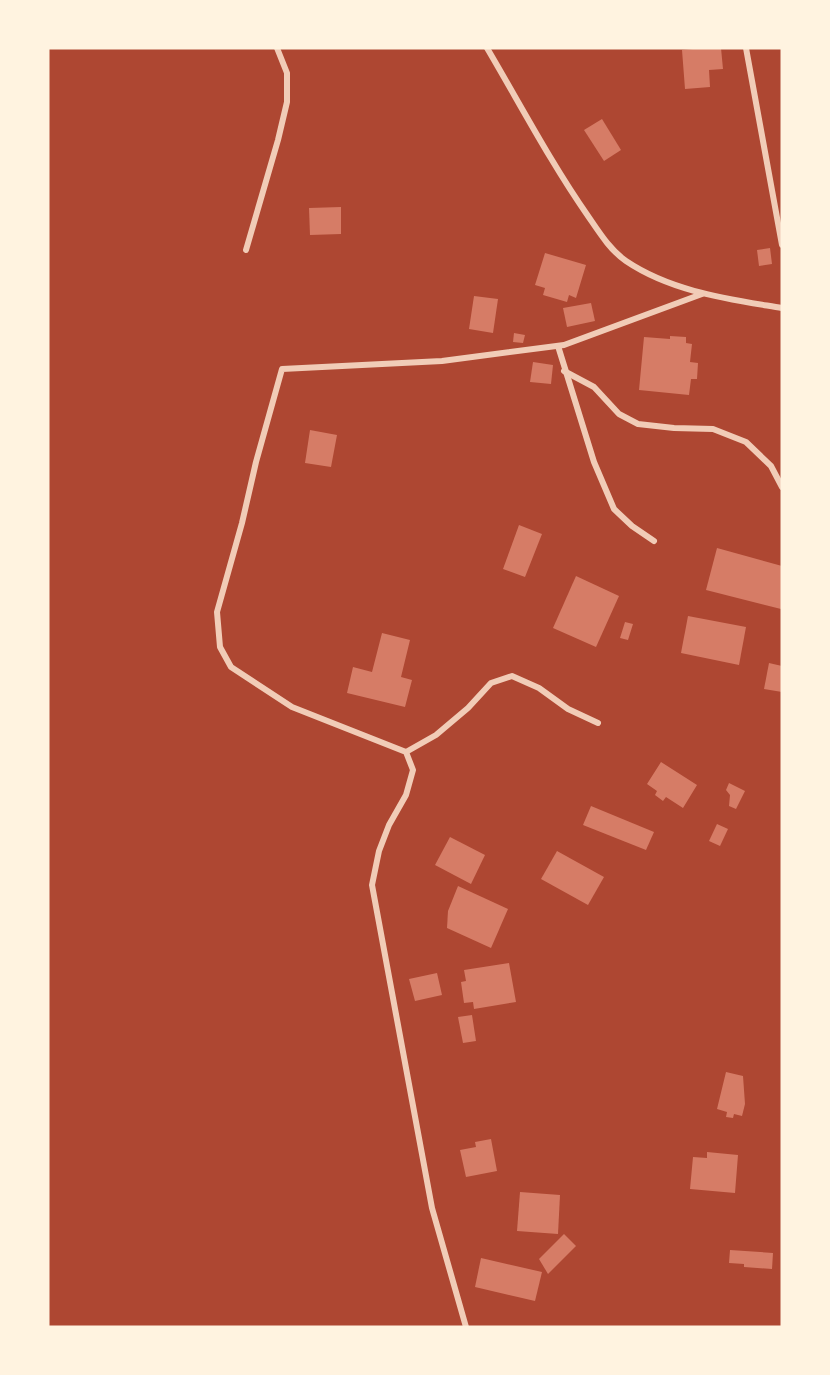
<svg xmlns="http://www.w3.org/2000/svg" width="830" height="1375" font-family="'DejaVu Sans',sans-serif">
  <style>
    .green { fill: #ae4732 }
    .building { fill: #d67c66 }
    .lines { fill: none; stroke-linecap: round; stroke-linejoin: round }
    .minor { stroke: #f1ccb7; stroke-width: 6 }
  </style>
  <rect width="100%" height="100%" fill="#c8553d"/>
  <rect class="green" x="48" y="48" width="734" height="1279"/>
  <g class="building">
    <path d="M 703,48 L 721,48 L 723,69 L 709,70 L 710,87 L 685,89 L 682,50 Z"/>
    <path d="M 602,119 L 621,150 L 604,161 L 584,130 Z"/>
    <path d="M 341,207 L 341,234 L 310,235 L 309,208 Z"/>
    <path d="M 770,248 L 772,264 L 759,266 L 757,250 Z"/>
    <path d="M 545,253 L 586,265 L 576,298 L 569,295 L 567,302 L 543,295 L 545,288 L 535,285 Z"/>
    <path d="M 474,296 L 498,299 L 493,333 L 469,329 Z"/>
    <path d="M 591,303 L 595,321 L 567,327 L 563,308 Z"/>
    <path d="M 514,333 L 525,335 L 523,343 L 513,342 Z"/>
    <path d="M 670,336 L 686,337 L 686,343 L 692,344 L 690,362 L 698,363 L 697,379 L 691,379 L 689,395 L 639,390 L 644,337 L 670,339 Z"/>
    <path d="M 533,362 L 553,365 L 551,384 L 530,382 Z"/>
    <path d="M 310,430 L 337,435 L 331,467 L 305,463 Z"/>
    <path d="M 519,525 L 542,534 L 525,577 L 503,569 Z"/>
    <path d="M 717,548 L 782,566 L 781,609 L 706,590 Z"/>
    <path d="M 576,576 L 619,596 L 596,647 L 553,628 Z"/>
    <path d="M 688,616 L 746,627 L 739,665 L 681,653 Z"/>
    <path d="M 625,622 L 633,624 L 628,640 L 620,638 Z"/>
    <path d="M 382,633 L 410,640 L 401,677 L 412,680 L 405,707 L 347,693 L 353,667 L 372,672 Z"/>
    <path d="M 769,663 L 782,666 L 782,692 L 764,689 Z"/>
    <path d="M 661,762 L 697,785 L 683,808 L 666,797 L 663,801 L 655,795 L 657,791 L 647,784 Z"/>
    <path d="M 729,783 L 745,791 L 736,809 L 729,806 L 730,795 L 726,790 Z"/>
    <path d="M 591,806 L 654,832 L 646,850 L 583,825 Z"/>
    <path d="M 717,824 L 728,829 L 720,846 L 709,841 Z"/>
    <path d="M 450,837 L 485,855 L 471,884 L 435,865 Z"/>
    <path d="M 557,851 L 604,877 L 588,905 L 541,879 Z"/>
    <path d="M 458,886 L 508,909 L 491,948 L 447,928 L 448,911 Z"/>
    <path d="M 509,963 L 516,1002 L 474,1009 L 473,1002 L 464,1003 L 461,982 L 466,981 L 464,970 Z"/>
    <path d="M 437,973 L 442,995 L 415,1001 L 409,979 Z"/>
    <path d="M 472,1015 L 476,1041 L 463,1043 L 458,1017 Z"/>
    <path d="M 726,1072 L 743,1076 L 745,1104 L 742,1116 L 734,1114 L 733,1118 L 726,1117 L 727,1112 L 717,1109 Z"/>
    <path d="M 491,1139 L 497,1171 L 466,1177 L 460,1150 L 476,1147 L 475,1142 Z"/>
    <path d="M 707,1152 L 738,1155 L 735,1193 L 690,1189 L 693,1157 L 707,1158 Z"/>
    <path d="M 520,1192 L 560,1195 L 558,1234 L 517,1231 Z"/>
    <path d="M 564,1234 L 576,1246 L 548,1274 L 539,1259 Z"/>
    <path d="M 730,1250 L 773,1253 L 772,1269 L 744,1267 L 744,1264 L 729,1263 Z"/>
    <path d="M 481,1258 L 542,1272 L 535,1301 L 475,1287 Z"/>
  </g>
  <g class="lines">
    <g class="minor">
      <path d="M 487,48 C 520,104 551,163 588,216 C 599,232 610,250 626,261 C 672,292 729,299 782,308"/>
      <path d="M 746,48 L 782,245"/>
      <path d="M 246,250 L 278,140 L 287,102 L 287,73 L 277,48"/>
      <path d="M 558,346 L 594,462 L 614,509 L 632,526 L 654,541"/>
      <path d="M 564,371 L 594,387 L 619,414 L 638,424 L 674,428 L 713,429 L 746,442 L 771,466 L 782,487"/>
      <path d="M 406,752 L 436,735 L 468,708 L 491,683 L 512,676 L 539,688 L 568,709 L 598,723"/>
      <path d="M 466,1327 L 432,1208 L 372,885 L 379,851 L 389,825 L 406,795 L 413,770 L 406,752 L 292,707 L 231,667 L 220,647 L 217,612 L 242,523 L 256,462 L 282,369 L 442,361 L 564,345 L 702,294"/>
    </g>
  </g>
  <rect width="830" height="1375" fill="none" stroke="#fff3e0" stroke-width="99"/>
</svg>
